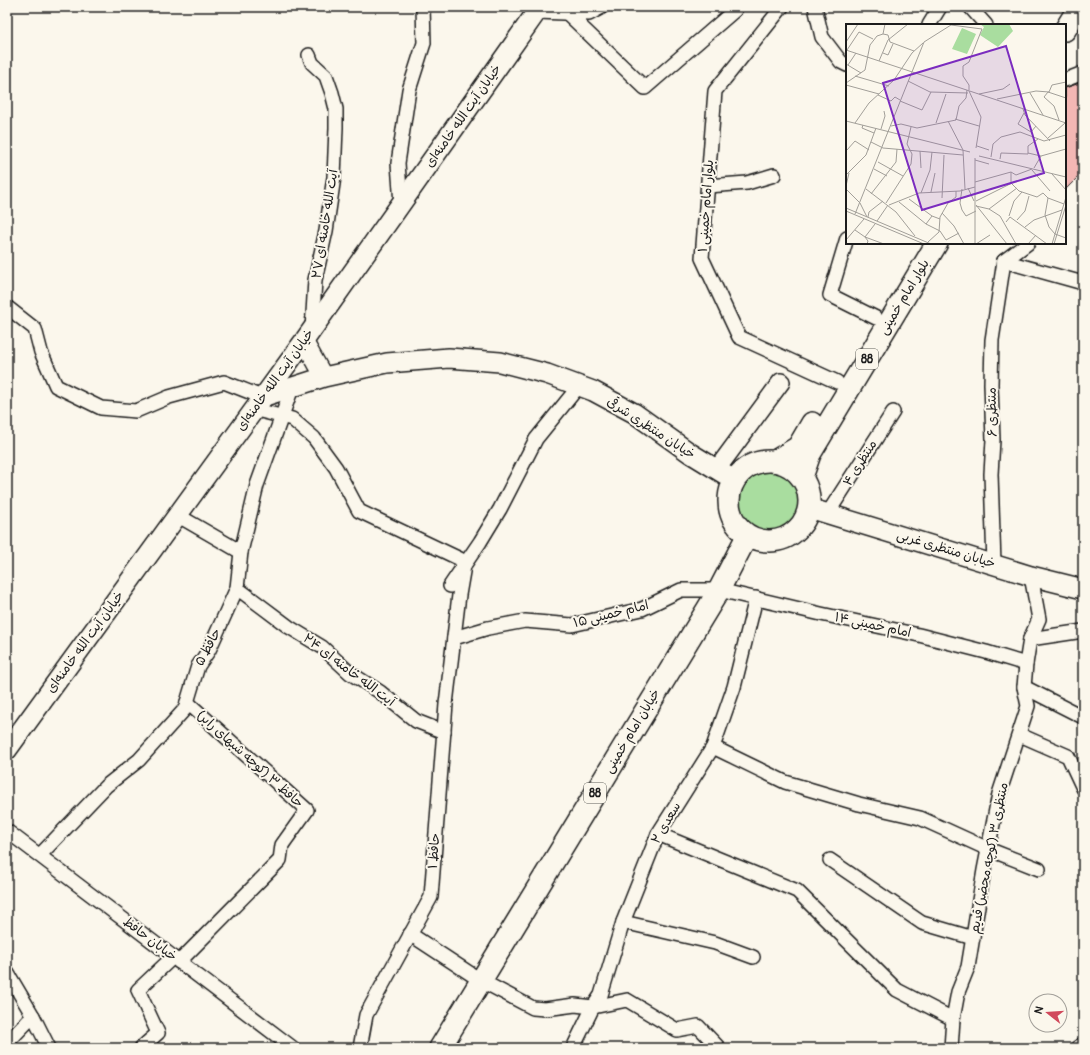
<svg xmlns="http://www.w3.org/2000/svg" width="1090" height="1055" font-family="Pangolin,'Playpen Sans Arabic',sans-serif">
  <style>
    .green { fill: #a9dd9f; stroke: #627c5e }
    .building { fill: #f3b7b4; stroke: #1c1c1c }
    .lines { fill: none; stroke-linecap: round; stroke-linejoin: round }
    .minor-casing { stroke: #1c1c1c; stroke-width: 16 }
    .tertiary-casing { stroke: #1c1c1c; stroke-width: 20 }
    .secondary-casing { stroke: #1c1c1c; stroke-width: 22 }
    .primary-casing { stroke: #1c1c1c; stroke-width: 24 }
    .minor { stroke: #fbf7ec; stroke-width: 13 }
    .tertiary { stroke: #fbf7ec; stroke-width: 17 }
    .secondary { stroke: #fbf7ec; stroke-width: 19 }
    .primary { stroke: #fbf7ec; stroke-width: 21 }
    .labels { text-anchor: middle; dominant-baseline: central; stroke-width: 4; stroke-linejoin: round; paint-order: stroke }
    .shield { fill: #fbf7ec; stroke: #5f5e5a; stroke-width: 1 }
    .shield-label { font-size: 12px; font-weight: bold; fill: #1c1c1c }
    .street-label { font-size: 13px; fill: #1c1c1c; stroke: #fbf7ec }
    .inset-road { fill: none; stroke: #a29f99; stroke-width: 1 }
    .view { fill: #7b2cbf; fill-opacity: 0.15; stroke: #7b2cbf; stroke-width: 2 }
    .inset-edge { fill: none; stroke: #1c1c1c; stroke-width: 2 }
  </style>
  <rect width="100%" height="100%" fill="#fbf7ec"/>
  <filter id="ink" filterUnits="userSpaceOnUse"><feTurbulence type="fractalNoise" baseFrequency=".025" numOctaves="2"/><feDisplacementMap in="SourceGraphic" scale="8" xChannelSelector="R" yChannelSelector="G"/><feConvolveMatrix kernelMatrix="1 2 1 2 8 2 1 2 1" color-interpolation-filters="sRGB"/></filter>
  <g filter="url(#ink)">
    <circle class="green" cx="769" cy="501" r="34"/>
    <path class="building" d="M 1083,82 L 1083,172 L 1065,190 L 1065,88 Z"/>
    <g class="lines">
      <defs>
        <g id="minor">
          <path d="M 782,7 L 715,91 L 702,258 L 739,337 L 837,382"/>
          <path d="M 815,7 L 822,37 L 841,62 L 847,65"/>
          <path d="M 970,7 L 986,25"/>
          <path d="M 537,12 L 589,14 L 602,7"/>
          <path d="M 567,13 L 645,88 L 735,10 L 734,7"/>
          <path d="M 929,25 L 940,7"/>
          <path d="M 309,55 L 312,63 L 326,76 L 332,93 L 336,109 L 336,128 L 334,177 L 326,231 L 315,280 L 312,330"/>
          <path d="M 1065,80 L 1083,73"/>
          <path d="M 708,186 L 747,183 L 774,175"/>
          <path d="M 401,204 L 398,163 L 409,90 L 424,43 L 423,7"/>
          <path d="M 847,238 L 830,295 L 876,318"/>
          <path d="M 1004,261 L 1083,283"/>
          <path d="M 1004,261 L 1028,243"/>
          <path d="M 7,307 L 35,329 L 41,352 L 56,386 L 101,408 L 136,411 L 169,397 L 224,382 L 262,397"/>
          <path d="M 253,409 L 292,419 L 314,438 L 336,468 L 359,511 L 460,559 L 464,566 L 459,595 L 446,704 L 431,897 L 366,1015 L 360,1048"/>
          <path d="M 828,513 L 893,412"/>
          <path d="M 177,515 L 241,552"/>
          <path d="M 994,564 L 991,474 L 993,440 L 991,384 L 992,340 L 1004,261"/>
          <path d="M 450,586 L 480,542 L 500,509 L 536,439 L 579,386"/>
          <path d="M 237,588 L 289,627 L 322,647 L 350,673 L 380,692 L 416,721 L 444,732"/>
          <path d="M 454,638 L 488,628 L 525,621 L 572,625 L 642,609 L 681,590 L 719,590 L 821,614 L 919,635 L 986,652 L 1026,664"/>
          <path d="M 1030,639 L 1083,631"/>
          <path d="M 1024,687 L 1083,717"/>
          <path d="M 1020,735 L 1068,756 L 1083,788"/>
          <path d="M 713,747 L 785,782 L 859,804 L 920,818 L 988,849 L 1039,869"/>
          <path d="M 7,831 L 293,1048"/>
          <path d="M 658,834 L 797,891 L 897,990 L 953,1019"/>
          <path d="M 40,855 L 106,786 L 139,760 L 185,709 L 198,666 L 209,650 L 237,588 L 241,552 L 257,485 L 292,388"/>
          <path d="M 830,860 L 922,923 L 973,938"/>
          <path d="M 623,922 L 715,943 L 753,957"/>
          <path d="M 410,934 L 480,980 L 533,1008 L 545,1009 L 575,1005 L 593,1007 L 627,1000 L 677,1030 L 698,1026 L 719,1048"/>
          <path d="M 179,962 L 280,860 L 282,845 L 307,810 L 187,702"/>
          <path d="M 7,972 L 33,1016 L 49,1048"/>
          <path d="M 7,1043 L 33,1016"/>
          <path d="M 141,1048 L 158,1033 L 138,990 L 173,957"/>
          <path d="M 573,1048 L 593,1007 L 601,995 L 623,922 L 658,834 L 713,747 L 734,687 L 756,598"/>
          <path d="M 951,1048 L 953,1019 L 958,992 L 968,967 L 984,870 L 999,794 L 1028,706 L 1024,687 L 1026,664 L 1030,639 L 1039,619 L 1031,576"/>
          <path d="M 1077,1048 L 1083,1044"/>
        </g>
        <g id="tertiary">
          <path d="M 304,341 L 324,377"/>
          <path d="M 717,469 L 781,382"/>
        </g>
        <g id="secondary">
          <path d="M 262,397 L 324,377 L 387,363 L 449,358 L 500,362 L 547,374 L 593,391 L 634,413 L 690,453 L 734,480"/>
          <path d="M 809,508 L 1031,576 L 1083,589"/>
          <path d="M 7,750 L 304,341 L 540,7"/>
        </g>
        <g id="primary">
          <path d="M 1065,30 L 1079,7"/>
          <circle cx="769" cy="501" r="40"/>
          <path d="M 775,461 L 798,447 L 812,423"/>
          <path d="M 802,477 L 810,454 L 937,243"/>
          <path d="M 440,1048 L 719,590 L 747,536"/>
        </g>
      </defs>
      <use href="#minor" class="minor-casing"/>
      <use href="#tertiary" class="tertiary-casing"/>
      <use href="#secondary" class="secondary-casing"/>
      <use href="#primary" class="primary-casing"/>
      <use href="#minor" class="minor"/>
      <use href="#tertiary" class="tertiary"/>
      <use href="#secondary" class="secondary"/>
      <use href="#primary" class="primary"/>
    </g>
  </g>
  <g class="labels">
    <g class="shield">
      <rect x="856" y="349" width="22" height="20" rx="3"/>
      <rect x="584" y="783" width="22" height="20" rx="3"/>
    </g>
    <g class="shield-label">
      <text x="867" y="359">88</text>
      <text x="595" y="793">88</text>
    </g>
    <g class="street-label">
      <text transform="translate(463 116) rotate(-55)">خیابان آیت الله خامنه‌ای</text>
      <text transform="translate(706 206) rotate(-86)">بلوار امام خمینی ۱</text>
      <text transform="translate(325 224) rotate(-81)">آیت الله خامنه ای ۲۷</text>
      <text transform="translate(904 297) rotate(-59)">بلوار امام خمینی</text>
      <text transform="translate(275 380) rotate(-54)">خیابان آیت الله خامنه‌ای</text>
      <text transform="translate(992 412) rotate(-91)">منتظری ۶</text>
      <text transform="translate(651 428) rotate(33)">خیابان منتظری شرقی</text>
      <text transform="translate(860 463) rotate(-58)">منتظری ۴</text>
      <text transform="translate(946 549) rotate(17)">خیابان منتظری غربی</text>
      <text transform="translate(611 614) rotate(-14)">امام خمینی ۱۵</text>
      <text transform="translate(873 625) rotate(12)">امام خمینی ۱۴</text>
      <text transform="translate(85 642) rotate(-54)">خیابان آیت الله خامنه‌ای</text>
      <text transform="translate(208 647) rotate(-62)">حافظ ۵</text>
      <text transform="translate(349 670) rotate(37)">آیت الله خامنه ای ۲۴</text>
      <text transform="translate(632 731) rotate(-59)">خیابان امام خمینی</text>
      <text transform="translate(250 759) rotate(42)">حافظ ۳ (کوچه شبهای رابر)</text>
      <text transform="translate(666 823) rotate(-60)">سعدی ۲</text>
      <text transform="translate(434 851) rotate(-86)">حافظ ۱</text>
      <text transform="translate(989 858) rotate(-79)">منتظری ۳ (کوچه محضر) قدیم</text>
      <text transform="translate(150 939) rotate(37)">خیابان حافظ</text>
    </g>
  </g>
  <g transform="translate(846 24)">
    <rect width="220" height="220" fill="#fbf7ec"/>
    <path d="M 134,0 L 163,0 L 167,7 L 152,23 L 134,11 L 138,3 ZM 116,4 L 130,10 L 121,30 L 106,25 Z" fill="#a9dd9f"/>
    <path class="inset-road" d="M 37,10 L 42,11 L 44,18 L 68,27M 0,18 L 12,0M 0,26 L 220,99M 1,26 L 13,8 L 27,15M 37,29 L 42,31 L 47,20M 33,37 L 42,16 L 62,0M 0,40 L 15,49M 2,41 L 10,29M 9,52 L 43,62M 62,57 L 84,68 L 122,69M 0,59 L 19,46 L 24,21 L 31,12 L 37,10 L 39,0M 0,61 L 33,70M 123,67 L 135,93 L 130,124M 184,69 L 197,91M 133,70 L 157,65 L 164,60M 32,71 L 45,77 L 49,73 L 54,76M 151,75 L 190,67 L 203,68 L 206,61 L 220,58M 54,77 L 76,86 L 85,68M 177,85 L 179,91 L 204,117M 178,89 L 172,100 L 185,108 L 190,102M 109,95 L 133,102M 213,96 L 208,82 L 198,73 L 202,68 L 220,74M 0,97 L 124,128M 102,97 L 117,126 L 119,165M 9,99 L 23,79 L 48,56 L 66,29 L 77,19M 90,99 L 100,70M 17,101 L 16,104 L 28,109M 45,102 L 55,100 L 71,104 L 110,96 L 113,82 L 120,74 L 121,66M 35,105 L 39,92 L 38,87M 202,114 L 219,99M 25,118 L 37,124 L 117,131M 131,122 L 143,126M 1,126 L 9,117 L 23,126M 74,127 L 75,144M 182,129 L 195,132M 133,132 L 220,153M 145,133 L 147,120 L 155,113 L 174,108 L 198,117 L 220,111M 154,135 L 155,129 L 182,130 L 182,122 L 192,115M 129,136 L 143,140M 32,138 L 57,152M 188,144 L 195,132 L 220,125M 28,145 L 41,152M 186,146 L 204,167M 165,148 L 165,159 L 173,167 L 191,173 L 197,169 L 202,174 L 218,180M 165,148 L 170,151 L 186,145M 206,150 L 220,166M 0,151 L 20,131 L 30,104M 129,158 L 165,148M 0,162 L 3,149M 122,164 L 128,177M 0,165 L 14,179 L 21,193M 20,165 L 50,188 L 69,212M 116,165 L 114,179 L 116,186 L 120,192 L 130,187M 85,168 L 89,149M 75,169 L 84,146 L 86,128M 25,170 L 50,138 L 51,125M 96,174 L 98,131M 202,174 L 199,191 L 203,203 L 209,210 L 220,214M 63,175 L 86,192M 130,177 L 166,159M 53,178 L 80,200 L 86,192 L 94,195M 40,179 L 65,140 L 66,130 L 61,120 L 65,103M 43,181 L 73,169 L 114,167 L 129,163M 130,181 L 161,220M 130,182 L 143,185 L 154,192 L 170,220M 0,184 L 85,220M 143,185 L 171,164M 0,187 L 78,220M 96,189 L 108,202 L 118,220M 9,190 L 78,18 L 105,1 L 136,5 L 123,38 L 117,42 L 117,52 L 123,61 L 123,66M 163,192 L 168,177 L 176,168M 22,193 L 23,188 L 37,177M 171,196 L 179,187 L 183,172M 31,197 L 42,181M 160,198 L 164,193 L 201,220M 80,200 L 94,207 L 100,216 L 113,209M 179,203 L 188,196 L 216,186M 9,206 L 19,213 L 38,220M 0,216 L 18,195M 82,218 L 93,208 L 94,193 L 102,179 L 110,173 L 110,167M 21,220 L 22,217 L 19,213 L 29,200M 129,220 L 129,134M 130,220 L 144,211M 182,220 L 190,211M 206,220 L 220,173M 208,220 L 220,181"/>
    <path class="view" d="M 160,22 L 198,149 L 76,186 L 37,59 Z"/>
    <rect width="220" height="220" class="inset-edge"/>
  </g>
  <rect width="1090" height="1055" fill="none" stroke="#fbf7ec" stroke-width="24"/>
  <rect x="12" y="12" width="1066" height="1031" fill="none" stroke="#1c1c1c" stroke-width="1.5" filter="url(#ink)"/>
  <g transform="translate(1048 1013) rotate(287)"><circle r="19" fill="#fbf7ec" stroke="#a29f99"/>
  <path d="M0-3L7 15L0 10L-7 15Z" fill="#d1495b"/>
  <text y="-6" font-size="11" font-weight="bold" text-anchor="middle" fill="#1c1c1c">N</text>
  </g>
</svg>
